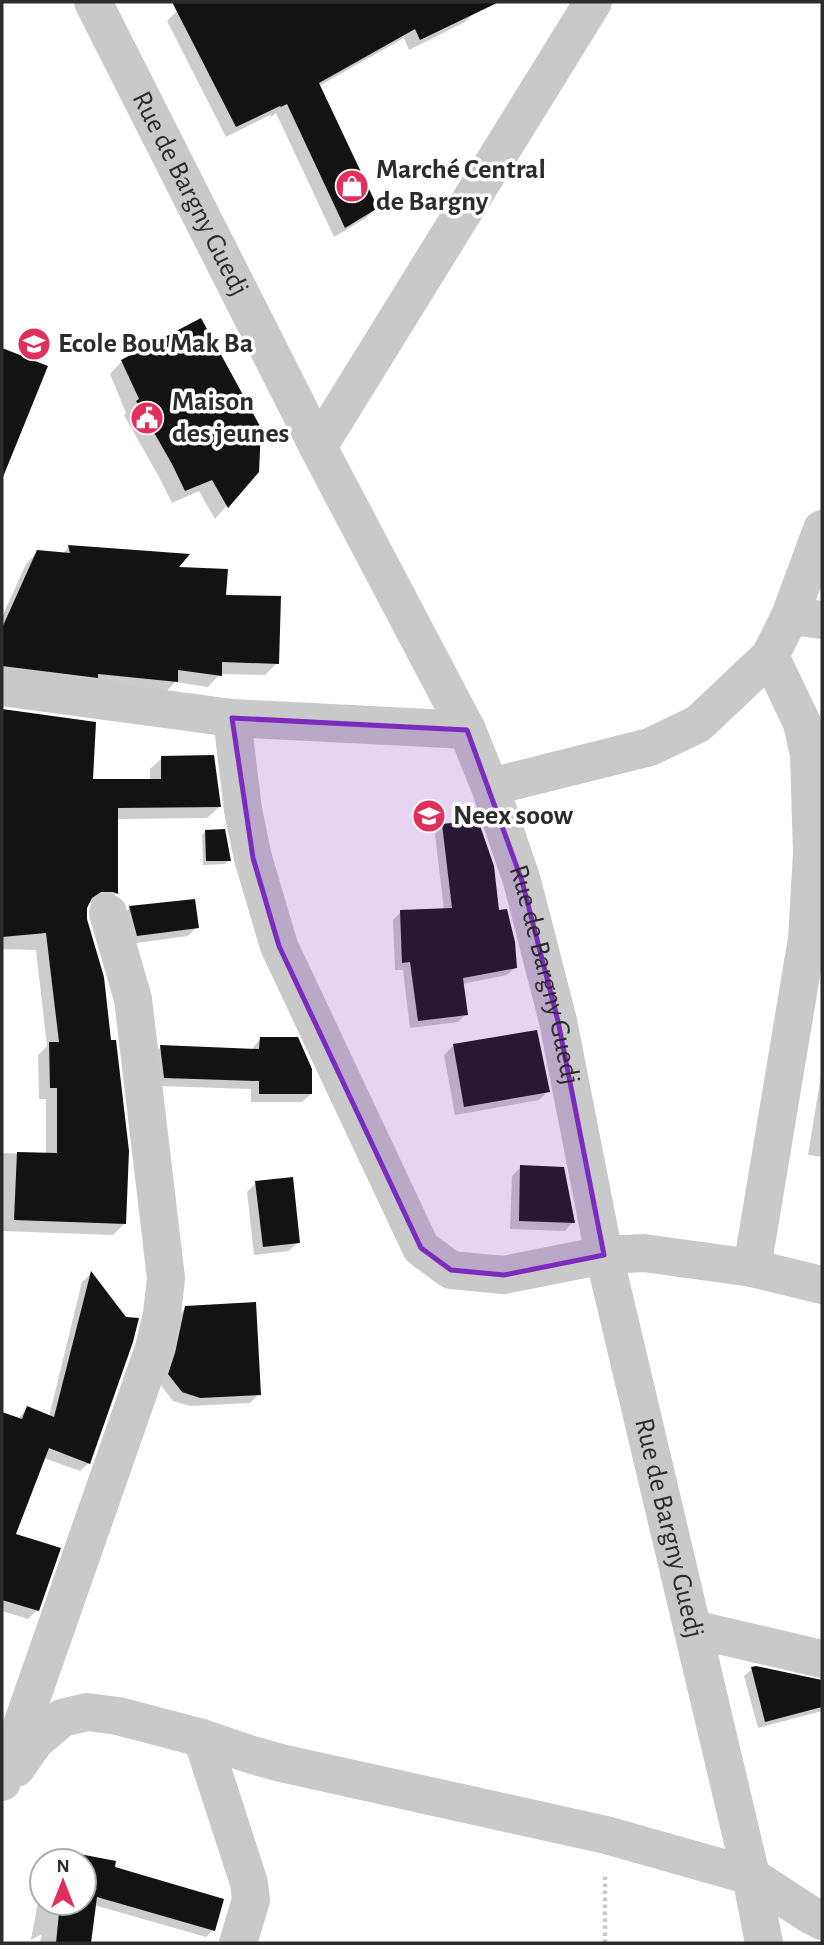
<svg xmlns="http://www.w3.org/2000/svg" width="824" height="1945" font-family="'Alegreya Sans',sans-serif">
  <style>
    .shadow { fill: #0003 }
    .building { fill: #131313 }
    .lines { fill: none; stroke-linecap: round; stroke-linejoin: round }
    .path { stroke: #c9c9c9; stroke-width: 4.5; stroke-dasharray: 3.5 3.5; stroke-linecap: butt }
    .street { stroke: #c9c9c9; stroke-width: 38 }
    .marked { fill: #7b2cbf; fill-opacity: 0.2; stroke: #7b2cbf; stroke-width: 5; stroke-linejoin: round }
    .labels { text-anchor: middle; dominant-baseline: central; stroke-width: 7; stroke-linejoin: round; paint-order: stroke }
    .poi-label { font-size: 28px; font-weight: bold; fill: #2c2c2c; stroke: #fff; text-anchor: start }
    .street-label { font-size: 28px; fill: #2c2c2c; stroke: #fff }
  </style>
  <rect width="100%" height="100%" fill="#fff"/>
  <g class="shadow">
    <path d="M 195,2 L 205,2 L 209,10 L 225,2 L 485,2 L 465,22 L 409,50 L 404,38 L 319,86 L 376,207 L 366,218 L 334,237 L 276,113 L 271,117 L 270,115 L 226,137 L 167,21 L 177,11 Z"/>
    <path d="M 2,349 L 46,367 L 2,475 Z"/>
    <path d="M 122,361 L 257,471 L 215,519 L 199,491 L 172,503 L 159,477 L 124,415 L 126,413 L 110,374 Z"/>
    <path d="M 69,547 L 176,569 L 224,596 L 277,663 L 265,675 L 220,674 L 208,687 L 175,682 L 165,693 L 2,678 L 2,617 L 26,564 L 38,552 L 62,554 Z"/>
    <path d="M 2,711 L 94,723 L 91,781 L 150,780 L 150,769 L 162,758 L 219,807 L 207,818 L 116,819 L 116,893 L 105,905 L 100,903 L 88,903 L 85,908 L 125,1223 L 113,1235 L 2,1231 L 2,1153 L 46,1155 L 46,1099 L 39,1099 L 38,1055 L 47,1046 L 36,950 L 2,949 Z"/>
    <path d="M 443,825 L 498,912 L 516,967 L 507,975 L 462,984 L 466,1014 L 458,1022 L 410,1028 L 403,970 L 395,970 L 393,920 L 401,912 L 444,910 L 435,834 Z"/>
    <path d="M 206,831 L 229,860 L 225,864 L 203,865 L 202,835 Z"/>
    <path d="M 130,908 L 197,927 L 188,936 L 129,944 L 121,917 Z"/>
    <path d="M 260,1039 L 311,1094 L 302,1102 L 251,1102 L 251,1089 L 156,1086 L 152,1055 L 161,1047 L 251,1050 Z"/>
    <path d="M 453,1046 L 548,1091 L 539,1100 L 455,1115 L 444,1055 Z"/>
    <path d="M 822,1069 L 822,1157 L 808,1155 Z"/>
    <path d="M 521,1167 L 573,1222 L 565,1231 L 510,1229 L 512,1176 Z"/>
    <path d="M 256,1183 L 298,1242 L 289,1251 L 254,1255 L 247,1192 Z"/>
    <path d="M 91,1274 L 89,1463 L 80,1471 L 44,1458 L 24,1495 L 2,1488 L 2,1414 L 18,1419 L 27,1408 L 49,1417 L 82,1282 Z"/>
    <path d="M 186,1308 L 259,1394 L 250,1403 L 190,1406 L 173,1401 L 160,1384 L 177,1317 Z"/>
    <path d="M 10,1534 L 37,1610 L 28,1619 L 2,1611 L 2,1542 Z"/>
    <path d="M 756,1668 L 822,1682 L 822,1711 L 758,1728 L 744,1676 L 752,1669 Z"/>
    <path d="M 53,1851 L 114,1862 L 113,1868 L 213,1930 L 206,1937 L 94,1905 L 89,1943 L 40,1943 L 42,1934 L 31,1940 L 42,1880 L 42,1903 L 84,1903 L 84,1861 L 46,1861 Z"/>
  </g>
  <g class="building">
    <path d="M 172,2 L 499,2 L 420,40 L 415,29 L 319,83 L 378,208 L 345,228 L 287,104 L 281,107 L 280,106 L 236,127 Z"/>
    <path d="M 201,318 L 261,428 L 259,472 L 228,508 L 212,480 L 185,491 L 172,464 L 136,401 L 139,399 L 121,360 Z"/>
    <path d="M 2,348 L 48,366 L 3,477 L 2,477 Z"/>
    <path d="M 68,545 L 190,554 L 179,567 L 228,569 L 226,595 L 281,596 L 279,664 L 222,662 L 222,676 L 178,670 L 178,682 L 98,674 L 98,678 L 2,666 L 2,628 L 37,550 L 70,553 Z"/>
    <path d="M 2,709 L 96,722 L 93,779 L 161,779 L 161,756 L 214,755 L 221,807 L 118,808 L 118,894 L 113,892 L 101,892 L 92,898 L 87,908 L 87,919 L 104,977 L 111,1040 L 116,1040 L 129,1151 L 126,1224 L 14,1220 L 17,1152 L 57,1153 L 57,1088 L 50,1088 L 49,1042 L 59,1042 L 46,933 L 2,937 Z"/>
    <path d="M 478,820 L 494,866 L 499,910 L 507,909 L 515,942 L 517,968 L 463,978 L 468,1015 L 418,1021 L 410,962 L 402,963 L 400,910 L 452,908 L 442,824 Z"/>
    <path d="M 225,829 L 231,861 L 206,861 L 205,830 Z"/>
    <path d="M 195,899 L 199,928 L 137,936 L 129,906 Z"/>
    <path d="M 537,1030 L 550,1092 L 464,1107 L 453,1044 Z"/>
    <path d="M 260,1037 L 298,1037 L 312,1069 L 312,1094 L 259,1094 L 259,1081 L 164,1078 L 160,1045 L 259,1049 Z"/>
    <path d="M 520,1165 L 564,1167 L 575,1223 L 519,1221 Z"/>
    <path d="M 293,1177 L 300,1243 L 263,1247 L 255,1181 Z"/>
    <path d="M 91,1271 L 126,1317 L 139,1318 L 133,1342 L 90,1464 L 49,1448 L 16,1534 L 61,1548 L 39,1611 L 2,1600 L 2,1412 L 22,1419 L 27,1406 L 54,1417 Z"/>
    <path d="M 256,1302 L 261,1395 L 200,1398 L 182,1392 L 168,1374 L 175,1353 L 185,1306 Z"/>
    <path d="M 756,1666 L 822,1680 L 822,1707 L 765,1722 L 751,1667 Z"/>
    <path d="M 64,1851 L 116,1861 L 115,1867 L 224,1899 L 215,1931 L 97,1897 L 91,1943 L 56,1943 L 60,1903 L 84,1903 L 84,1861 L 63,1861 Z"/>
  </g>
  <g class="lines">
    <path class="path" d="M 605,1943 L 605,1874"/>
    <g class="street">
      <path id="s1" d="M 93,2 L 318,447 L 467,730 L 490,787 L 522,881 L 558,1021 L 604,1255 L 751,1876 L 764,1943"/>
      <path d="M 318,447 L 593,2"/>
      <path d="M 790,616 L 822,620"/>
      <path d="M 2,687 L 232,718 L 467,730"/>
      <path d="M 232,718 L 243,810 L 253,858 L 279,946 L 421,1248 L 451,1270 L 504,1275 L 604,1255 L 644,1253 L 752,1268 L 822,1285"/>
      <path d="M 490,787 L 650,747 L 698,724 L 770,656 L 790,616 L 822,529"/>
      <path d="M 752,1268 L 807,939 L 812,853 L 809,755 L 802,723 L 770,656"/>
      <path d="M 693,1629 L 822,1659"/>
      <path d="M 202,1738 L 249,1883 L 251,1900 L 238,1943"/>
      <path d="M 16,1768 L 35,1741 L 62,1718 L 87,1712 L 118,1716 L 202,1738 L 249,1754 L 281,1763 L 606,1835 L 751,1876 L 809,1914 L 822,1921"/>
      <path d="M 2,1782 L 154,1348 L 162,1314 L 166,1278 L 133,999 L 108,913"/>
    </g>
  </g>
  <path class="marked" d="M 232,718 L 467,730 L 522,881 L 558,1021 L 604,1255 L 504,1275 L 451,1270 L 421,1248 L 279,946 L 253,858 Z"/>
  <defs>
    <symbol id="shop-disc" viewBox="-11 -11 22 22"><circle r="9.5" fill="#e1305c" stroke="#fff"/><path d="M-5-2.5h2.3a2.7 3.5 0 0 1 5.4 0H5L5.5 6h-11ZM-1.5-2.5h3a1.5 2.3 0 0 0-3 0Z" fill="#fff"/></symbol>
    <symbol id="school-disc" viewBox="-11 -11 22 22"><circle r="9.5" fill="#e1305c" stroke="#fff"/><path d="M0-5L7-2L0 1L-7-2ZM-4 1L0 2.5L4 1V4Q0 6-4 4Z" fill="#fff"/></symbol>
    <symbol id="civic-disc" viewBox="-11 -11 22 22"><circle r="9.5" fill="#e1305c" stroke="#fff"/><path d="M-.6-6.5H3V-4.5H.6V-3L4-1V1h2V6H-6V1h2V-1L-.6-3ZM-1.2 2.5V6h2.4V2.5Z" fill="#fff"/></symbol>
  </defs>
  <g fill-rule="evenodd">
    <use href="#shop-disc" x="333" y="167" width="38" height="38"/>
    <use href="#school-disc" x="15" y="325" width="38" height="38"/>
    <use href="#civic-disc" x="128" y="399" width="38" height="38"/>
    <use href="#school-disc" x="410" y="797" width="38" height="38"/>
  </g>
  <g class="labels">
    <g class="poi-label">
      <text x="376" y="170">Marché Central<tspan x="376" dy="32">de Bargny</tspan></text>
      <text x="58" y="344">Ecole Bou Mak Ba</text>
      <text x="172" y="402">Maison<tspan x="172" dy="32">des jeunes</tspan></text>
      <text x="453" y="816">Neex soow</text>
    </g>
    <g class="street-label">
      <text stroke="none"><textPath href="#s1" startOffset="215">Rue de Bargny Guedj</textPath></text>
      <text stroke="none"><textPath href="#s1" startOffset="1076">Rue de Bargny Guedj</textPath></text>
      <text stroke="none"><textPath href="#s1" startOffset="1643">Rue de Bargny Guedj</textPath></text>
    </g>
  </g>
  <rect width="824" height="1945" fill="none" stroke="#2c2c2c" stroke-width="7"/>
  <g transform="translate(63 1882)"><circle r="33" fill="#ffffff" stroke="#ababab" stroke-width="2"/>
  <path d="M0-5L12 26L0 18L-12 26Z" fill="#e1305c"/>
  <text y="-10" font-size="19" font-weight="bold" text-anchor="middle" fill="#2c2c2c">N</text>
  </g>
</svg>
